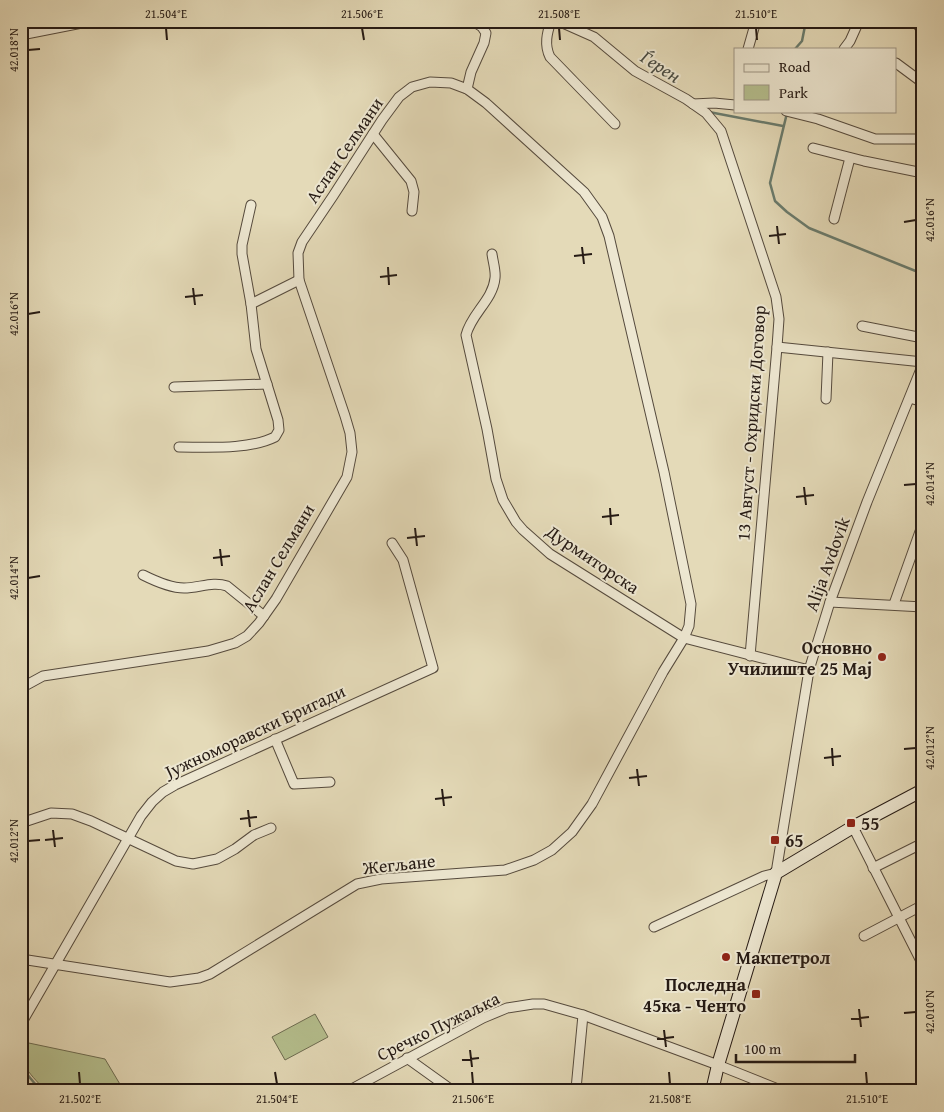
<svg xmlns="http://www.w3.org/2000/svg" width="944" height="1112" font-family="'Gentium Book Plus',serif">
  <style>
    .green { fill: #b5bf8e; stroke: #6d6c51 }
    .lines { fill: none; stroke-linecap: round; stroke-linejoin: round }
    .stream { stroke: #697b6d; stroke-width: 2.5 }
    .minor-casing { stroke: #554a3d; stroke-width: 11 }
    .secondary-casing { stroke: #251a14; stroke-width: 14 }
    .minor { stroke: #ede7d1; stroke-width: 9 }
    .secondary { stroke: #ede7d1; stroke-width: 12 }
    .ticks { fill: none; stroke: #251a14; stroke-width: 2 }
    .poi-dot { fill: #8f2418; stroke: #ede7d1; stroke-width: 2 }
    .labels { text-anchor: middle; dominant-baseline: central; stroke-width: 4; stroke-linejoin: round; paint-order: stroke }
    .street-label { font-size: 18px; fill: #251a14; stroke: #ede7d1 }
    .poi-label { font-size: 18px; font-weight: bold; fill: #251a14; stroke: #ede7d1; text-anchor: start }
    .water-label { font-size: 19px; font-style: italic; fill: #474a41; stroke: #ede7d1 }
    .neatline { fill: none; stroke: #251a14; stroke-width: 2 }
    .ticks-label { font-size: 12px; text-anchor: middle; fill: #251a14 }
  </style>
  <rect width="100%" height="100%" fill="#e4dab8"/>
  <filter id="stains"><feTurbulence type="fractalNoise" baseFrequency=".004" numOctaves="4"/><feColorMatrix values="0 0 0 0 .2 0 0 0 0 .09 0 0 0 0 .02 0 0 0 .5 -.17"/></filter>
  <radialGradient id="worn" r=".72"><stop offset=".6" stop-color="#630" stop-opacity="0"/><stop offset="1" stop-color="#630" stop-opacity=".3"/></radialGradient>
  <g class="green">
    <path d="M 315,1014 L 328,1037 L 285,1060 L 272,1037 Z"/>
    <path d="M 24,1042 L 105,1059 L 124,1091 L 46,1091 C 35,1079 12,1059 24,1042 Z"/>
  </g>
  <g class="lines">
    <g class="stream">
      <path d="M 795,49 L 802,41 L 806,21"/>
      <path d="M 709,112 L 783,126"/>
      <path d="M 787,113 L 770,183 L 775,201 L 787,212 L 809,228 L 923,274"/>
      <path d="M 21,1067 L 41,1091"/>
    </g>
    <defs>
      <g id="minor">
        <path d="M 551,21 C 547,33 544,45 550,57 L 615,124"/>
        <path d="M 558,21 L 594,37 L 635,71 L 686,99 L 706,113 L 721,131 L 776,297 L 779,319 L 777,347 L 750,656"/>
        <path d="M 915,21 L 923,32"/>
        <path d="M 21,35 L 92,21"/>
        <path d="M 748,49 L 756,21"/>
        <path d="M 844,49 L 850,41 L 859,21"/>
        <path d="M 896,63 L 923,83"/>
        <path d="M 467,89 L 471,72 L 484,43 L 486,33 L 482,27 L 473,21"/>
        <path d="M 693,104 L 714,103 L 735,105"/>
        <path d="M 786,111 L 818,119 L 875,139 L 923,139"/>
        <path d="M 373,134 L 411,181 L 414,192 L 412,211"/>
        <path d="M 813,148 L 864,161 L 923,173"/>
        <path d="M 834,219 L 850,158"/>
        <path d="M 492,254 C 493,262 496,271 495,278 C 493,300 471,314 466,335 L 487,429 L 496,479 L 503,500 L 516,522 L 523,530 L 550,554 L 684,638 L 809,670"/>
        <path d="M 251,304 L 299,280"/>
        <path d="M 862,326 L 923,338"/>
        <path d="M 777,347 L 923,362"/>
        <path d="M 174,387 L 267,384"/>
        <path d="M 910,398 L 923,402"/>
        <path d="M 826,399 L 828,352"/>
        <path d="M 179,447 C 207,447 249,450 275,437 L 279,430 L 278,420 L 256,349 L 251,304 L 242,254 L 242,245 L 251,205"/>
        <path d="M 143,575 C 155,581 170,588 184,588 C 199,588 213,581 227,586 L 264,616"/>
        <path d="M 830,602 L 923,607"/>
        <path d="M 894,604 L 923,523"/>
        <path d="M 21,688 L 43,676 L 208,651 L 235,643 L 247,636 L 259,623 L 276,599 L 347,477 L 352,452 L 350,433 L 345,416 L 299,280 L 298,253 L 302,242 L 333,196 L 382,120 L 399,97 L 412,87 L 430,82 L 451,83 L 467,89 L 486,103 L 584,192 L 602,217 L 609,236 L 664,472 L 691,604 L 689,626 L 684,638 L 663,672 L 592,804 L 572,832 L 552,850 L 534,860 L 505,870 L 381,879 L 357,884 L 210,974 L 199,978 L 170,982 L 21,959"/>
        <path d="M 275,739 L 294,784 L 330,782"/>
        <path d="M 21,823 L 51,813 L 72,814 L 91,821 L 176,861 L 193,864 L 217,859 L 235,849 L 254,835 L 271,828"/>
        <path d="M 853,827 L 923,965"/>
        <path d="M 873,868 L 923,843"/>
        <path d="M 654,927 L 764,876 L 776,873 L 809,670 L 830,602 L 867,502 L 923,364"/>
        <path d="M 864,936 L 923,905"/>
        <path d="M 21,1024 L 141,816 L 152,802 L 163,792 L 175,785 L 433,668 L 403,560 L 392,543"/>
        <path d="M 407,1058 L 453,1091"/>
        <path d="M 348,1091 L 483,1018 L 507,1008 L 533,1004 L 544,1004 L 583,1015 L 718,1065 L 783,1091"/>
        <path d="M 574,1091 L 576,1089 L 583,1015"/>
      </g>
      <path id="secondary" d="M 712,1091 L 718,1065 L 776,873 L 853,827 L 923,790"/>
    </defs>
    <use href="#minor" class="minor-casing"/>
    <use href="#secondary" class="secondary-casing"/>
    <use href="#minor" class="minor"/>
    <use href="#secondary" class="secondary"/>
  </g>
  <path class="ticks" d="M 166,28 L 167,40M 362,28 L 364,40M 559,28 L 560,40M 756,28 L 757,40M 28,50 L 40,49M 904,222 L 916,220M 777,226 L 779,244M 769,236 L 786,234M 582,247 L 584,264M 574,256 L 592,254M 388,267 L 389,285M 380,277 L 397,275M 193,288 L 195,305M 185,297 L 203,295M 28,314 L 40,312M 904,485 L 916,484M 804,487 L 806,505M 796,497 L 814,495M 610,508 L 611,525M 602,517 L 619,515M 415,528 L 417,546M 407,538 L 425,536M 220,549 L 222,566M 213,558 L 230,556M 28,578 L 40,576M 832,748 L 833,766M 904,749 L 916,748M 824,758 L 841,756M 637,769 L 639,786M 629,778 L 647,776M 442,789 L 444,806M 435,799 L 452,797M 248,810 L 250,827M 240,819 L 257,817M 53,830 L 55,847M 45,840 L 63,838M 28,841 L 40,840M 859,1009 L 861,1027M 904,1013 L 916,1012M 851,1019 L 869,1017M 664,1030 L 666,1047M 657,1039 L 674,1037M 470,1050 L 472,1067M 462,1060 L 479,1058M 79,1072 L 80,1084M 275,1072 L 277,1084M 472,1072 L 473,1084M 669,1072 L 670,1084M 866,1072 L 867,1084"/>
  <g class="poi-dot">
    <circle cx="882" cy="657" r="5"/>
    <rect x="846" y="818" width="10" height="10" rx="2.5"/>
    <rect x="770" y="835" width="10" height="10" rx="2.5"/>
    <circle cx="726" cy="957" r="5"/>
    <rect x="751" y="989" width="10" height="10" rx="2.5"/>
  </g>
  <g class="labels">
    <g class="street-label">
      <text transform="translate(344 150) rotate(-56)">Аслан Селмани</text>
      <text transform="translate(751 423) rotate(-86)">13 Август - Охридски Договор</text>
      <text transform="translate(278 558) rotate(-59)">Аслан Селмани</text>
      <text transform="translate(593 559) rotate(34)">Дурмиторска</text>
      <text transform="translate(827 564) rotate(-70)">Alija Avdovik</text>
      <text transform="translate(255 731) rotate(-25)">Јужноморавски Бригади</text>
      <text transform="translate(399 864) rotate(-6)">Жегљане</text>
      <text transform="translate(438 1026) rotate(-26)">Сречко Пужаљка</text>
    </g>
    <g class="poi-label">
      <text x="872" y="647" text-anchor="end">Основно<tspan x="872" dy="21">Училиште 25 Мај</tspan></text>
      <text x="861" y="823">55</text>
      <text x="785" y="840">65</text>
      <text x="736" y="957">Макпетрол</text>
      <text x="746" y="984" text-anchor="end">Последна<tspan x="746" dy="21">45ка - Ченто</tspan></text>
    </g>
    <g class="water-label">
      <text transform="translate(661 66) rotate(33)">Ѓерен</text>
    </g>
  </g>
  <rect width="944" height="1112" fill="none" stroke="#e4dab8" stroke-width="55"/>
  <rect x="734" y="48" width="162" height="65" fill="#ede7d1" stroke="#9d9585"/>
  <rect x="744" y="64" width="25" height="8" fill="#ede7d1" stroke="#9d9585"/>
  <text x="779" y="72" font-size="15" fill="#251a14">Road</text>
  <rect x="744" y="85" width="25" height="15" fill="#b5bf8e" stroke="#9d9585"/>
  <text x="779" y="98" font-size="15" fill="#251a14">Park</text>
  <path d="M736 1054v8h119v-8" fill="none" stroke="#251a14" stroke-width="2.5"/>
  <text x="744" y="1054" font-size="15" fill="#251a14" stroke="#ede7d1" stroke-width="4" paint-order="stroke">100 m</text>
  <rect x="28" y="28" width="888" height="1056" class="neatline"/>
  <g class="ticks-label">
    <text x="166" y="18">21.504°E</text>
    <text x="362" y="18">21.506°E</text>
    <text x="559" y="18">21.508°E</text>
    <text x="756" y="18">21.510°E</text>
    <text transform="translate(14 50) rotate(-90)" y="4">42.018°N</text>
    <text transform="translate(930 220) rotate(-90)" y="4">42.016°N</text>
    <text transform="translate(14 314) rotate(-90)" y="4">42.016°N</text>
    <text transform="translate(930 484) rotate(-90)" y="4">42.014°N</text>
    <text transform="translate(14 578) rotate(-90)" y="4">42.014°N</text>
    <text transform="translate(930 748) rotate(-90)" y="4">42.012°N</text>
    <text transform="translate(14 841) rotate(-90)" y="4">42.012°N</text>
    <text transform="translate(930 1012) rotate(-90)" y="4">42.010°N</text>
    <text x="80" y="1103">21.502°E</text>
    <text x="277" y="1103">21.504°E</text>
    <text x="473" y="1103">21.506°E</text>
    <text x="670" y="1103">21.508°E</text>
    <text x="867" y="1103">21.510°E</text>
  </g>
  <rect width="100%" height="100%" filter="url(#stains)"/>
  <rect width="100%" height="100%" fill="url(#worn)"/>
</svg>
